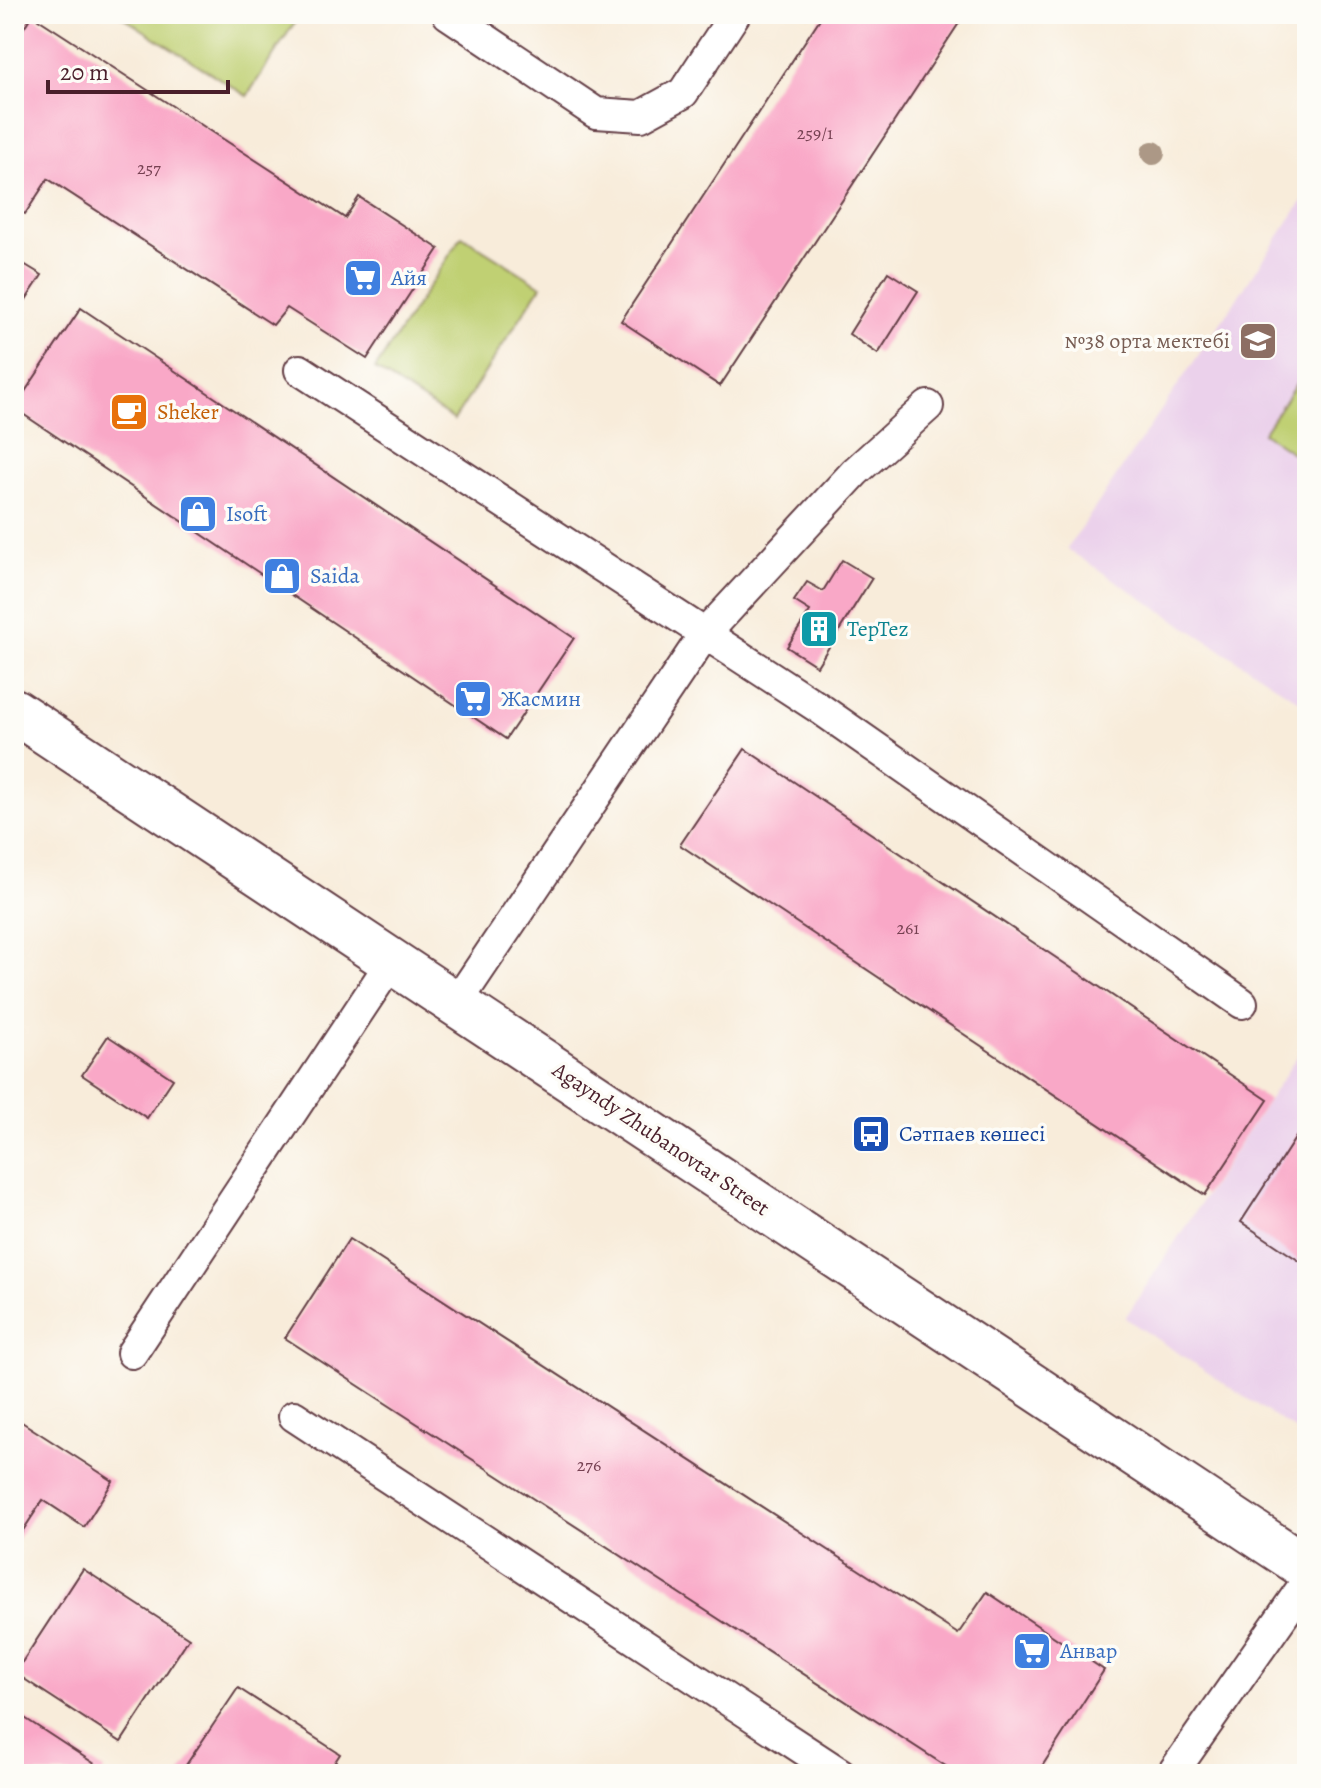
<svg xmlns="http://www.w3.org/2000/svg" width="1321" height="1788" font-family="Alegreya,serif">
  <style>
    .built { fill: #ebd1eb }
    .green { fill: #c0d073; stroke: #85784f; stroke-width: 2 }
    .building { fill: #f9a8c7 }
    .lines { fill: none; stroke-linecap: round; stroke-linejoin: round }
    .service-casing { stroke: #643e45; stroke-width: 34 }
    .tertiary-casing { stroke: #643e45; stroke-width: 48 }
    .service { stroke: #fff; stroke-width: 30 }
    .tertiary { stroke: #fff; stroke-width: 44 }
    .tree { fill: #ac9886 }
    .labels { text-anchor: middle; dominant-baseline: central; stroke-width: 7; stroke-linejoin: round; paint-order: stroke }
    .number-label { font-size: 18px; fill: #764152 }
    .shop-label { font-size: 22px; fill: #366cbe; stroke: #fdfcf7; text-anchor: start }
    .education-label { font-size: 22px; fill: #785e54; stroke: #fdfcf7; text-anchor: end }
    .food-label { font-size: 22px; fill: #c56008; stroke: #fdfcf7; text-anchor: start }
    .culture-label { font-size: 22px; fill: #0d838f; stroke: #fdfcf7; text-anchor: start }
    .transit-label { font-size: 22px; fill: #164399; stroke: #fdfcf7; text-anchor: start }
    .street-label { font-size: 22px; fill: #4a1f2b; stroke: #fdfcf7 }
  </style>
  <rect width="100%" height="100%" fill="#fdfcf7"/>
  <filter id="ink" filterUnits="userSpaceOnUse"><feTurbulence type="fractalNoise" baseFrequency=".0125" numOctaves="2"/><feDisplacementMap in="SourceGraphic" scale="16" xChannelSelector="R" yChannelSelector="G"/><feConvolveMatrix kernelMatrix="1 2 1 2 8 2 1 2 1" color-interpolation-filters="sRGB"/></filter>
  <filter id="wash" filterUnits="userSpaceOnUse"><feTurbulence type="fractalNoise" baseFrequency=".006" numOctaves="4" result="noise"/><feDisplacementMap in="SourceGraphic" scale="32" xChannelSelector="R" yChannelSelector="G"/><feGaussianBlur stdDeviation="1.8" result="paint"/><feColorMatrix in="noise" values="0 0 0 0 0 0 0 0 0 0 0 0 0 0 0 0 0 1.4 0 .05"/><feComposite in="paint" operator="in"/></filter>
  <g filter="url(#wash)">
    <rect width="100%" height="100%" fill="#f8ecda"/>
    <g class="built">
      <path d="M 1307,195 L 1307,706 L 1067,549 Z"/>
      <path d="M 1302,1049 L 1307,1052 L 1307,1438 L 1125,1318 Z"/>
    </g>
    <g class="green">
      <path d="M 118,14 L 300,14 L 247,96 Z"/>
      <path d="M 462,236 L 541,286 L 454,420 L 375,369 Z"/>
      <path d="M 1307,368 L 1307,463 L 1263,433 Z"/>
    </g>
    <g id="blocks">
      <g class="building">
        <path d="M 823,14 L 965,14 L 720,386 L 621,321 Z"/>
        <path d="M 32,15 L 345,218 L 359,197 L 439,249 L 367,359 L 287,308 L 273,325 L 48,179 L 25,214 L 14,207 L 14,43 Z"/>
        <path d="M 14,258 L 42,275 L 14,318 Z"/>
        <path d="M 888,272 L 918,291 L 878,354 L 849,334 Z"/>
        <path d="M 81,308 L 574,638 L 506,739 L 14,408 Z"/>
        <path d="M 842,560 L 872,578 L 817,666 L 787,647 L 810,611 L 794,601 L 807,582 L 823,591 Z"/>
        <path d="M 745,749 L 1268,1100 L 1205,1195 L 680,845 Z"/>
        <path d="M 108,1036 L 173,1079 L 147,1118 L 82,1075 Z"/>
        <path d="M 1307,1120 L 1307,1266 L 1241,1222 Z"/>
        <path d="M 349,1239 L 958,1634 L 987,1592 L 1104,1670 L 1037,1774 L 958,1774 L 285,1338 Z"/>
        <path d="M 14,1417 L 113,1481 L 84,1527 L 43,1500 L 14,1544 Z"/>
        <path d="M 83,1569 L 189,1638 L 121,1742 L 15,1673 Z"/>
        <path d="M 238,1688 L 340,1754 L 327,1774 L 180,1774 Z"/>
        <path d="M 14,1711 L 104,1770 L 101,1774 L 14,1774 Z"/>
      </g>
    </g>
  </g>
  <g filter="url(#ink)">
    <use href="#blocks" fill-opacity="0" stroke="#643e45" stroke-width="2"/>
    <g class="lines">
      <defs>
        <g id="service">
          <path d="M 448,14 L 596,113 L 641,116 L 683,93 L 735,14"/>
          <path d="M 300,370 L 819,708 L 1242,1003"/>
          <path d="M 456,1004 L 704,635 L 855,472 L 928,406"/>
          <path d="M 132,1353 L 392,961"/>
          <path d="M 294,1416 L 841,1774"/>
          <path d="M 1172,1774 L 1307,1581"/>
        </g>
        <path id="tertiary" d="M 14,711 L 1307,1568"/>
      </defs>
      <use href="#service" class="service-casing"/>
      <use href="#tertiary" class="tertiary-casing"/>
      <use href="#service" class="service"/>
      <use href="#tertiary" class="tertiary"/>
    </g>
    <circle class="tree" cx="1153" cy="153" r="12"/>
  </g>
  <defs>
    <symbol id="supermarket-square" viewBox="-11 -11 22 22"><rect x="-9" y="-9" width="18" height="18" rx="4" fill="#3f7fe0" stroke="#fdfcf7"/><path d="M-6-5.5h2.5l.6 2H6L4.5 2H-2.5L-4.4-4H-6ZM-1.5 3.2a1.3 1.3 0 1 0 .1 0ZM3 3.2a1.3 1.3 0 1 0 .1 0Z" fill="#fff"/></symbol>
    <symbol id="school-square" viewBox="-11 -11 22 22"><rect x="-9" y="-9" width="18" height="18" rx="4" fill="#8d6e63" stroke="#fdfcf7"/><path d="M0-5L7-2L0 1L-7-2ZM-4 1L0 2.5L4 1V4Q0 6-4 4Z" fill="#fff"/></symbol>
    <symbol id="cafe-square" viewBox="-11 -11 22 22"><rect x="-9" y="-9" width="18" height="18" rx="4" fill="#e8710a" stroke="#fdfcf7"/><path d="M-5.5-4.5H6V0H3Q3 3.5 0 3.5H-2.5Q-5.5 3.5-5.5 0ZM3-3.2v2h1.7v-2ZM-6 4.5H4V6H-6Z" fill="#fff"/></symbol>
    <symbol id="shop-square" viewBox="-11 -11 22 22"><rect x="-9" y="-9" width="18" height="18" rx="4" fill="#3f7fe0" stroke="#fdfcf7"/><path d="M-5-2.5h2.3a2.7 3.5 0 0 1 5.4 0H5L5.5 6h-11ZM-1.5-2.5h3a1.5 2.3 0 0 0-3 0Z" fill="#fff"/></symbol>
    <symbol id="building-square" viewBox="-11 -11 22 22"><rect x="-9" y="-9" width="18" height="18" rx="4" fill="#0f9aa8" stroke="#fdfcf7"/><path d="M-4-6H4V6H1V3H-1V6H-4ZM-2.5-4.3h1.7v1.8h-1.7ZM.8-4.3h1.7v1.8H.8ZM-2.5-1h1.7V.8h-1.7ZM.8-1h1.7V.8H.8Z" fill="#fff"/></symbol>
    <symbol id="bus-square" viewBox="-11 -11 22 22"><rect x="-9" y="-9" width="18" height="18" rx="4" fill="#1a4fb4" stroke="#fdfcf7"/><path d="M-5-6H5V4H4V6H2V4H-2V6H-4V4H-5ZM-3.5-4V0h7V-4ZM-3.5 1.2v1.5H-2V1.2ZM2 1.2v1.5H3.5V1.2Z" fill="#fff"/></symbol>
  </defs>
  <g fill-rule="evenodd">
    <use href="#supermarket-square" x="341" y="256" width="44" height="44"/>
    <use href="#school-square" x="1236" y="319" width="44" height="44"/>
    <use href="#cafe-square" x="107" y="390" width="44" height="44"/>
    <use href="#shop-square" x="176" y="492" width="44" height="44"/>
    <use href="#shop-square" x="260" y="554" width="44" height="44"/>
    <use href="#building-square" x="797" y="607" width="44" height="44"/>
    <use href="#supermarket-square" x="451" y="677" width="44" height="44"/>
    <use href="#bus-square" x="849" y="1112" width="44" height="44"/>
    <use href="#supermarket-square" x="1010" y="1629" width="44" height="44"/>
  </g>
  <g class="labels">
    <g class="number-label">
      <text x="815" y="133">259/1</text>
      <text x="149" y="168">257</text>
      <text x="908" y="928">261</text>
      <text x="589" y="1465">276</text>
    </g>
    <g class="shop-label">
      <text x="391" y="278">Айя</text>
      <text x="226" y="514">Isoft</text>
      <text x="310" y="576">Saida</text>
      <text x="501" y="699">Жасмин</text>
      <text x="1060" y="1651">Анвар</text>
    </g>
    <g class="education-label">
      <text x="1230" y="341">№38 орта мектебі</text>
    </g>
    <g class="food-label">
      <text x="157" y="412">Sheker</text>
    </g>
    <g class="culture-label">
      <text x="847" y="629">TepTez</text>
    </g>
    <g class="transit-label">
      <text x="899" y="1134">Сәтпаев көшесі</text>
    </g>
    <g class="street-label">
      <text transform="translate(661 1139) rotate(34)">Agayndy Zhubanovtar Street</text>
    </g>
  </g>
  <rect width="1321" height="1788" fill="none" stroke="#fdfcf7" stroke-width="48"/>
  <path d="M48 80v12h180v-12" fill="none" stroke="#4a1f2b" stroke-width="4"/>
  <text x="60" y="80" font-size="24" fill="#4a1f2b" stroke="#fdfcf7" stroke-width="6" paint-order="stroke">20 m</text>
</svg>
